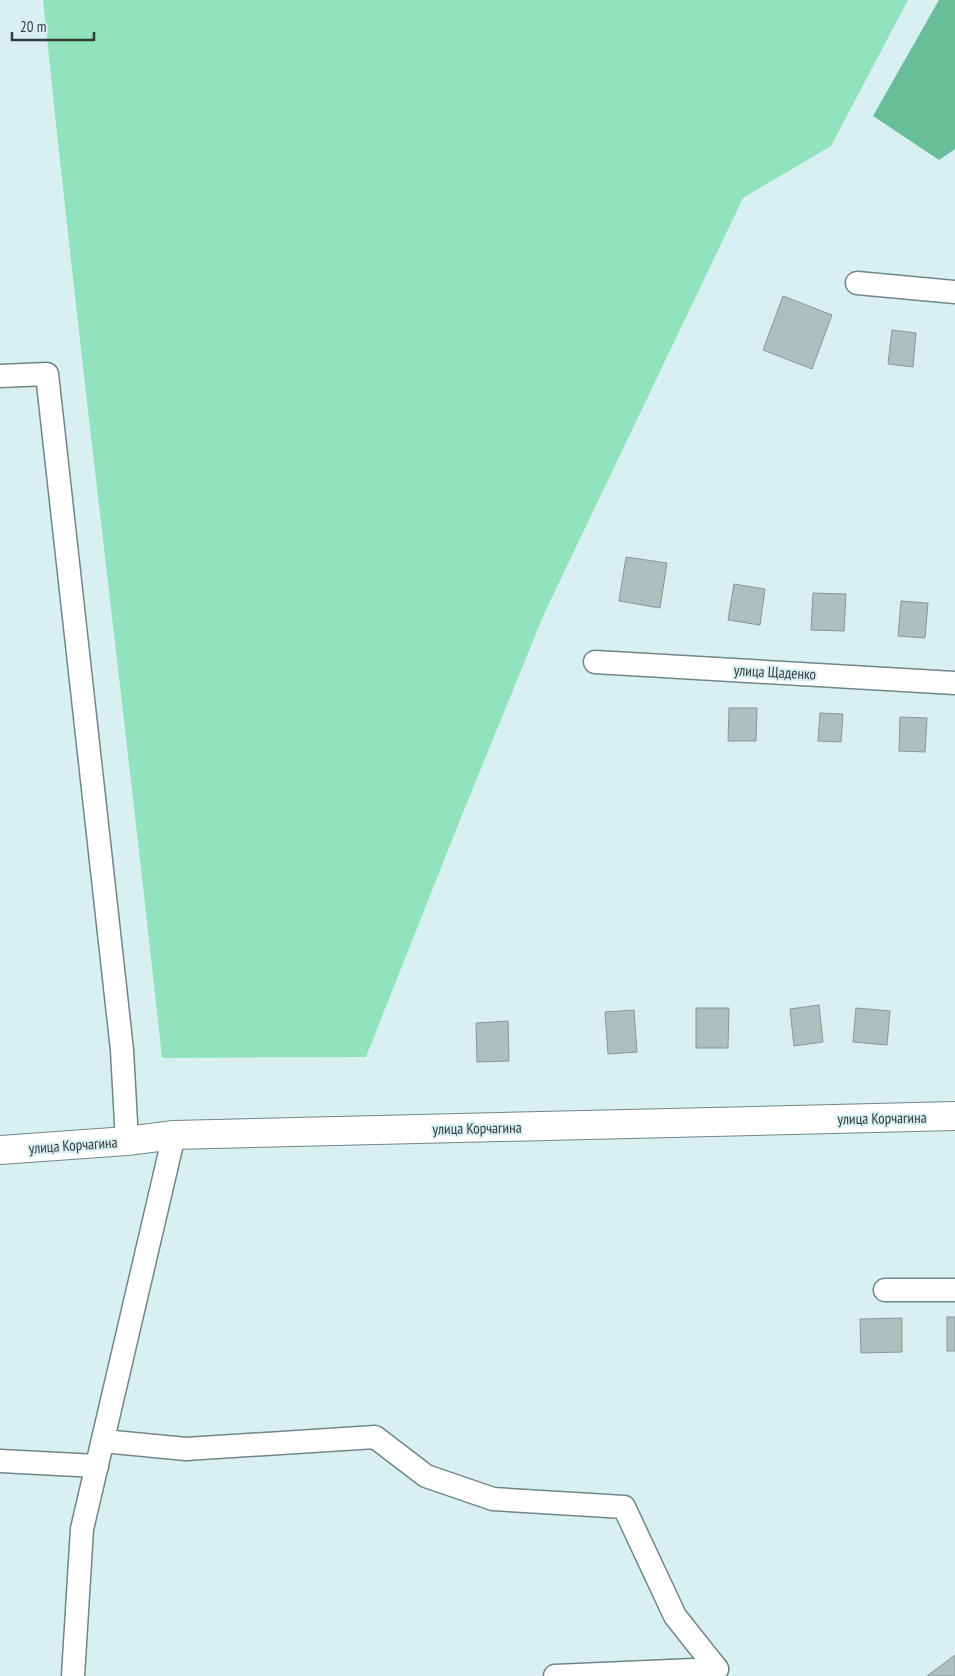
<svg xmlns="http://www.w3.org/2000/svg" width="955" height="1676" font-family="'PT Sans Narrow',sans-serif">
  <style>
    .green { fill: #90e3bd }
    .forest { fill: #68be99 }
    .building { fill: #abc1bd; stroke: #859a96 }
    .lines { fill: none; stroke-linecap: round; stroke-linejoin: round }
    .street-casing { stroke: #718688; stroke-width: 25 }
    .secondary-casing { stroke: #718688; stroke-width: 30 }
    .street { stroke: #fff; stroke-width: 22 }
    .secondary { stroke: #fff; stroke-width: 28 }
    .labels { text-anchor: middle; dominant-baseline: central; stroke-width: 4; stroke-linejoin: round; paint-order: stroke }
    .street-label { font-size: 15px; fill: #333c3d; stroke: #d9f0f2 }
  </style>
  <rect width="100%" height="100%" fill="#d9f0f2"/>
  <path class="green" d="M 43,0 L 908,0 L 831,146 L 743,198 L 544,614 L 460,820 L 366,1057 L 162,1058 C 124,705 79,353 43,0 Z"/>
  <path class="forest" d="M 939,0 L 955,0 L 955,149 L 939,160 L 873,116 Z"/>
  <g class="building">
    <path d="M 783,296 L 832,315 L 812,369 L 763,350 Z"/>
    <path d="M 892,330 L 916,333 L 913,367 L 888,364 Z"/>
    <path d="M 626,557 L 667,563 L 660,608 L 619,601 Z"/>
    <path d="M 734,584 L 765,589 L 760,625 L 728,620 Z"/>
    <path d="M 813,593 L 846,594 L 844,631 L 811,630 Z"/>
    <path d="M 901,601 L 928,603 L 925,638 L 898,636 Z"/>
    <path d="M 729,708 L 757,708 L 756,741 L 728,741 Z"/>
    <path d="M 820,713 L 843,714 L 841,742 L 818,741 Z"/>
    <path d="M 900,717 L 927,718 L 925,752 L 899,751 Z"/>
    <path d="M 819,1005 L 823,1042 L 794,1046 L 790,1009 Z"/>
    <path d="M 696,1008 L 729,1008 L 728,1048 L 696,1048 Z"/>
    <path d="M 856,1008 L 890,1011 L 887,1045 L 853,1042 Z"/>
    <path d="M 634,1010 L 637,1052 L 608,1054 L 605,1012 Z"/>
    <path d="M 508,1021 L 509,1061 L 477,1062 L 476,1023 Z"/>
    <rect x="947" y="1317" width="8" height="34"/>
    <path d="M 902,1318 L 902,1352 L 861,1353 L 860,1319 Z"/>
    <path d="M 955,1655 L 955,1676 L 927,1676 Z"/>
  </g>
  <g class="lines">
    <defs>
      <g id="street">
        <path d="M 857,283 L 955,292"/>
        <path d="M 0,376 L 47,374 L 122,1050 L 127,1141"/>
        <path d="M 595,662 L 955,683"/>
        <path d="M 885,1290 L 955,1290"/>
        <path d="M 103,1441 L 186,1449 L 375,1437 L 426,1476 L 493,1499 L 624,1507 L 675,1616 L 717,1669"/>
        <path d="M 0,1461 L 97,1466"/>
        <path d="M 73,1676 L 82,1529 L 174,1135"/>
        <path d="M 555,1676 L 717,1669"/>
      </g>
      <path id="secondary" d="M 0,1150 L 127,1141 L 174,1135 L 955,1116"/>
    </defs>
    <use href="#street" class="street-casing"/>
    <use href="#secondary" class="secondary-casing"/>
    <use href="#street" class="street"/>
    <use href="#secondary" class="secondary"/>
  </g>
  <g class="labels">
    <g class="street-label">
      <text transform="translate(775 672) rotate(3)">улица Щаденко</text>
      <text transform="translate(882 1118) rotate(-1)">улица Корчагина</text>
      <text transform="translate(477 1128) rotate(-1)">улица Корчагина</text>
      <text transform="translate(73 1145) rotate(-4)">улица Корчагина</text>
    </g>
  </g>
  <path d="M12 32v8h82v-8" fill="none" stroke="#333c3d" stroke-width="2.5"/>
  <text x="20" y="32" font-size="15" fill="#333c3d" stroke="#d9f0f2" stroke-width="4" paint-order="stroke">20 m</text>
</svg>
